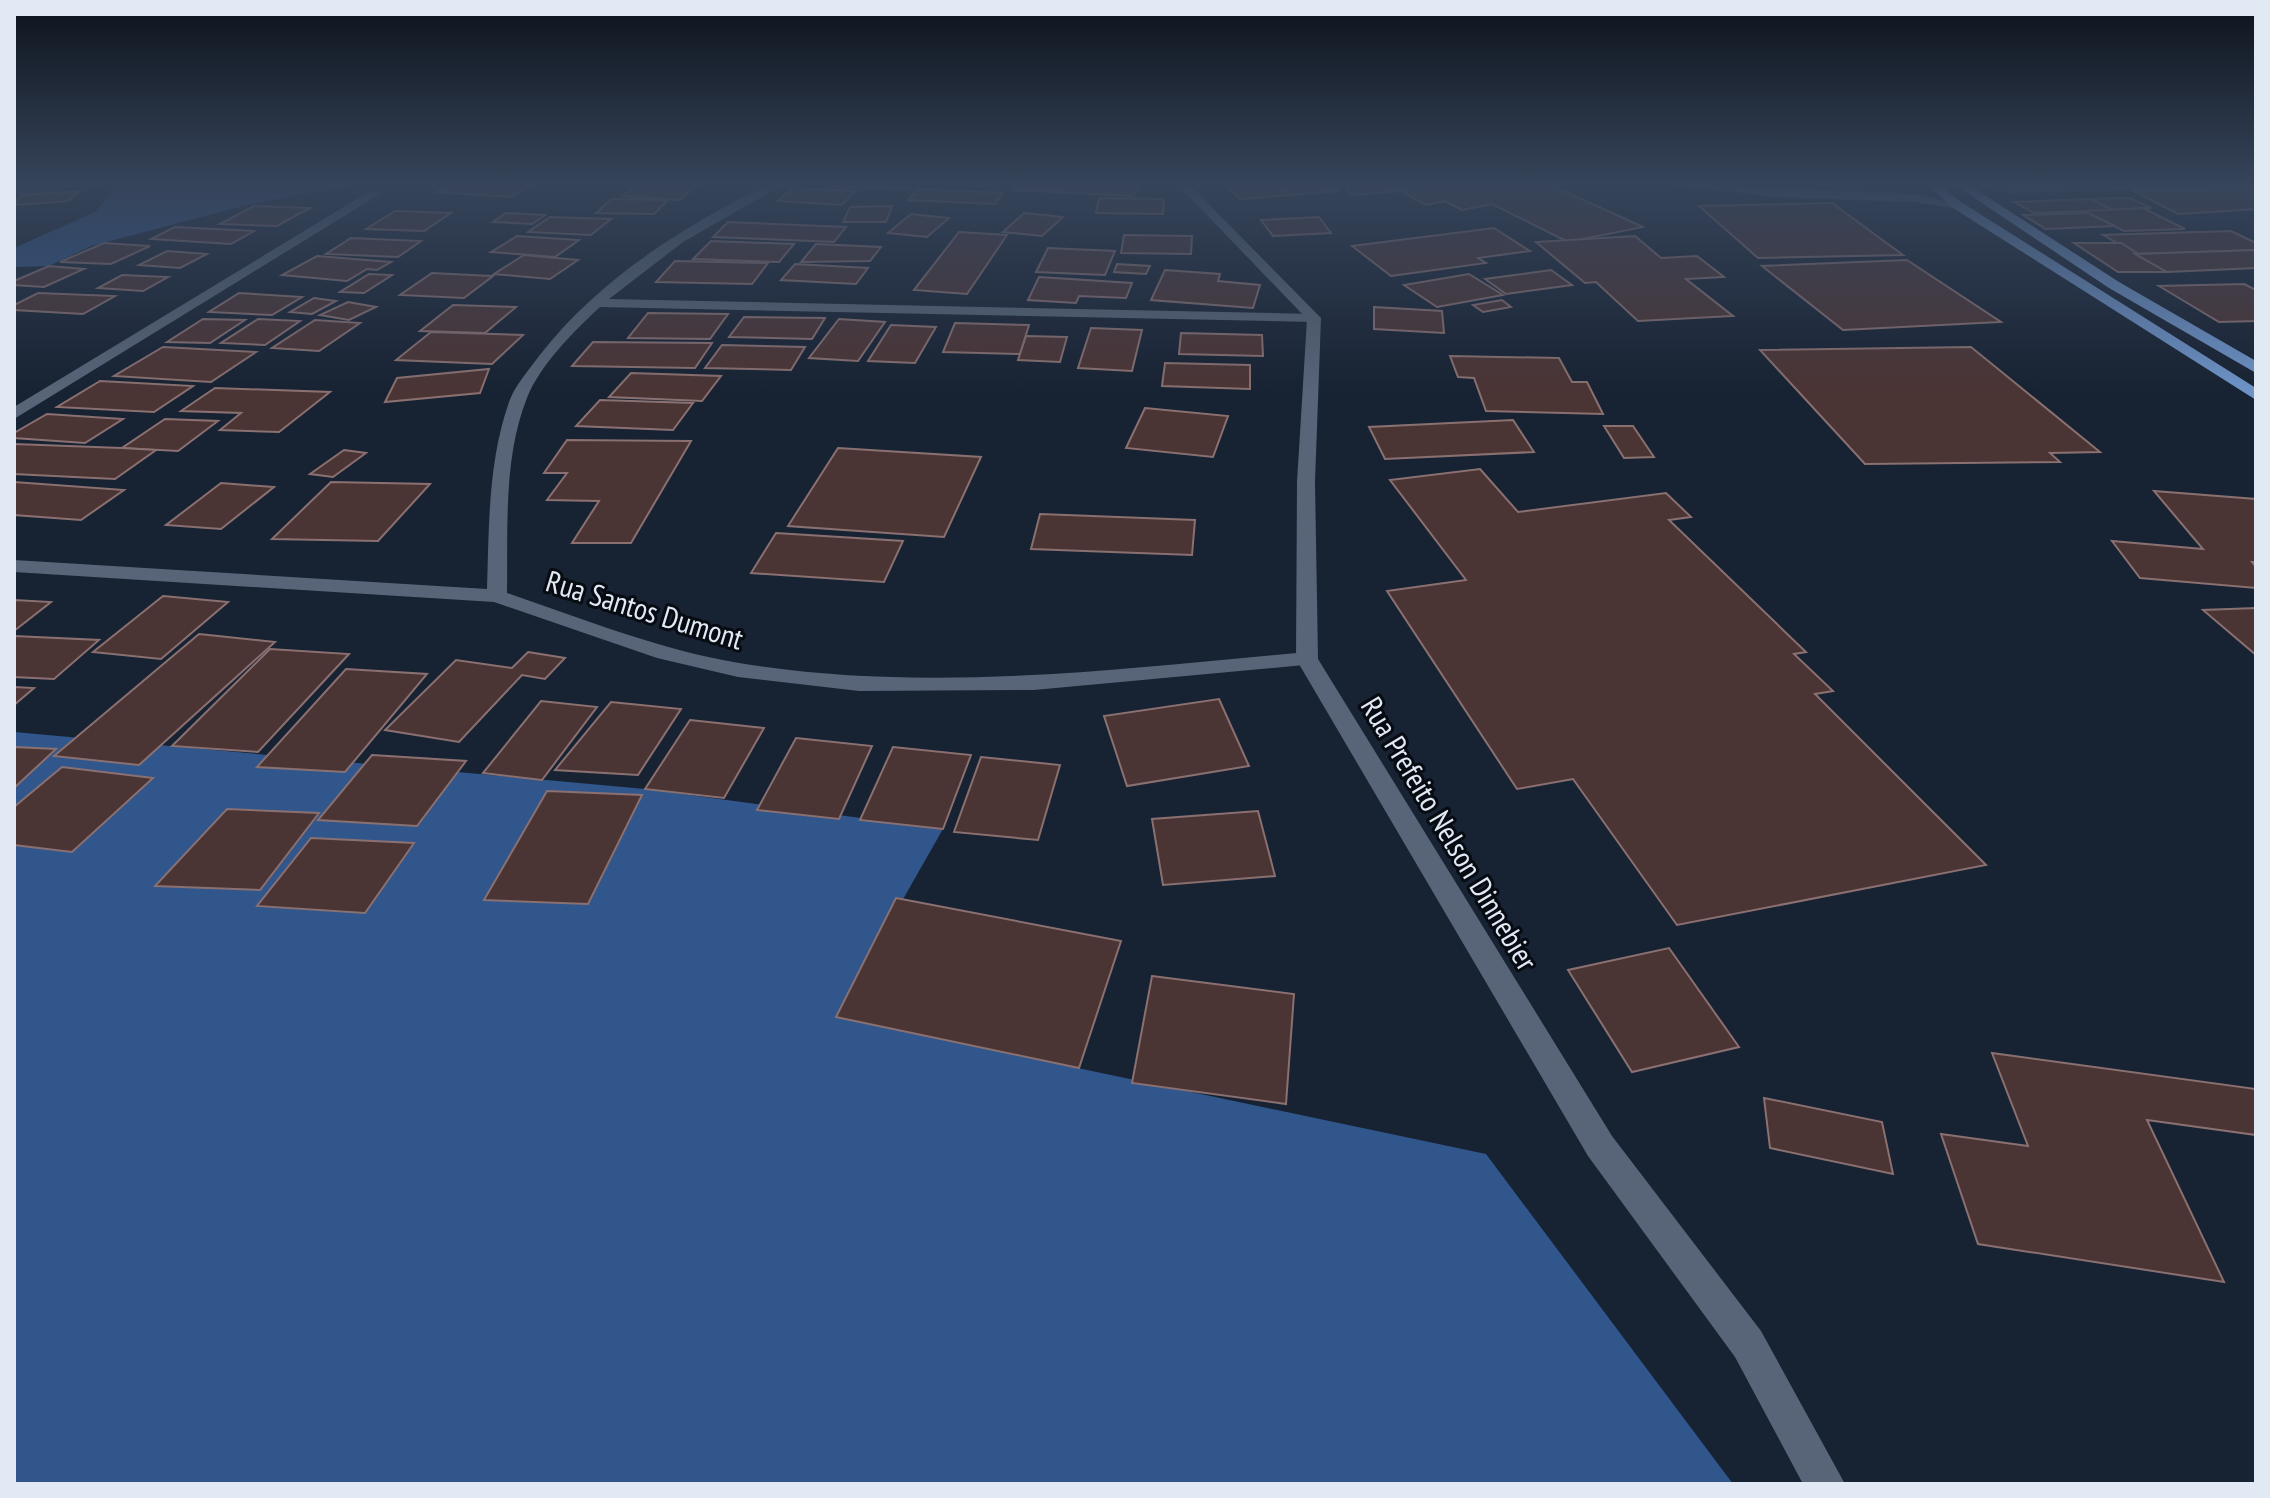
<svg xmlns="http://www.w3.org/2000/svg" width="2270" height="1498" font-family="'PT Sans Narrow',sans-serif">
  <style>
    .forest { fill: #30568b }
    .building { fill: #4b3434; stroke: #8a7070; stroke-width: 2 }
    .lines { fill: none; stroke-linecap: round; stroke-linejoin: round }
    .street { fill: #586578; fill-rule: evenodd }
    .secondary { fill: #586578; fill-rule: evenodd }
    .primary { fill: #6d93c7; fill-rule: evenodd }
    .labels { text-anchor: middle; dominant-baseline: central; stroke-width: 6; stroke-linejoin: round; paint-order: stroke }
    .street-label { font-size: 30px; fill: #e1e9f4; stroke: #070b12 }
  </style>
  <rect width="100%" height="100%" fill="#172232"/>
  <g class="forest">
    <path d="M 14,183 L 119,183 L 14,194 Z"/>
    <path d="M 120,183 L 360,183 L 251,204 L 91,246 L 49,266 L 14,267 L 14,248 L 95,212 Z"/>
    <path d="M 14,732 L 645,789 L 943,829 L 836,1017 L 1486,1154 L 1733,1484 L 14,1484 Z"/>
  </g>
  <g class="building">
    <path d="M 455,183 L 535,183 L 510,197 L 438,192 Z"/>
    <path d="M 640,183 L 700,183 L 679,200 L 622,196 Z"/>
    <path d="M 827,183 L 911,183 L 908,189 L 824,186 Z"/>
    <path d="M 1019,183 L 1140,183 L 1133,196 L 1014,190 Z"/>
    <path d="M 1278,183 L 1290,195 L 1240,199 L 1226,186 Z"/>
    <path d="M 1278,183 L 1330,183 L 1339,191 L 1290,195 Z"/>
    <path d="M 1340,183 L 1396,183 L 1406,190 L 1353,195 Z"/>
    <path d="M 1443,183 L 1546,183 L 1643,227 L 1568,242 L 1492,204 L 1462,210 L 1445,201 L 1426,205 L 1399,190 Z"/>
    <path d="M 793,188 L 856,191 L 841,205 L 778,201 Z"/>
    <path d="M 2256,188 L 2256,209 L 2178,214 L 2134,191 Z"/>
    <path d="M 918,189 L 1003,193 L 995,204 L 908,200 Z"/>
    <path d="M 80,191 L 68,201 L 14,205 L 21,195 Z"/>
    <path d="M 1099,198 L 1164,199 L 1163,214 L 1096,213 Z"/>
    <path d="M 2130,198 L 2151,208 L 2112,210 L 2091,199 Z"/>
    <path d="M 611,199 L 668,200 L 654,214 L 596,213 Z"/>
    <path d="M 2091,199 L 2112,210 L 2034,213 L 2014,202 Z"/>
    <path d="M 1832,203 L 1903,255 L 1758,258 L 1699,206 Z"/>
    <path d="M 254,206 L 310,208 L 277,226 L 220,224 Z"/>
    <path d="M 892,206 L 886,222 L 843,222 L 850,207 Z"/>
    <path d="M 2143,208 L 2185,229 L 2124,231 L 2084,211 Z"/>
    <path d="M 395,211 L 451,213 L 424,231 L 366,229 Z"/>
    <path d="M 506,213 L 545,215 L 532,224 L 493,222 Z"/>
    <path d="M 1024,213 L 1063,217 L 1042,236 L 1003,232 Z"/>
    <path d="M 2088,213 L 2115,226 L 2046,229 L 2023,215 Z"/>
    <path d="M 911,214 L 949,218 L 927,237 L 888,233 Z"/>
    <path d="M 550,217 L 611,219 L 591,235 L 528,232 Z"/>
    <path d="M 1319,217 L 1331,233 L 1273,236 L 1261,220 Z"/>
    <path d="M 728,222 L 846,227 L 834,242 L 713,237 Z"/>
    <path d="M 175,227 L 254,231 L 231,244 L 151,239 Z"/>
    <path d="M 1494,228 L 1530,251 L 1478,258 L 1486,263 L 1391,276 L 1352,246 Z"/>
    <path d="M 2231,231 L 2256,243 L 2256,250 L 2137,254 L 2103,235 Z"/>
    <path d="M 959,232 L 1007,235 L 967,294 L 914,290 Z"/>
    <path d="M 1124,235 L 1192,236 L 1191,254 L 1121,253 Z"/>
    <path d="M 517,236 L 579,240 L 555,257 L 491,252 Z"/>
    <path d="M 1635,236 L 1661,258 L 1697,256 L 1724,277 L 1686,279 L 1733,316 L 1638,321 L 1596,282 L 1585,283 L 1536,242 Z"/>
    <path d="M 351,238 L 421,241 L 398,257 L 326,254 Z"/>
    <path d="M 711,241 L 794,244 L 779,262 L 693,259 Z"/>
    <path d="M 104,243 L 150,246 L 111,264 L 60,262 Z"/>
    <path d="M 2074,243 L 2121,243 L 2167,272 L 2118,272 Z"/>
    <path d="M 816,244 L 881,247 L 870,261 L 801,262 Z"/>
    <path d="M 1048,248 L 1115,251 L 1105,275 L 1036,272 Z"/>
    <path d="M 2256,250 L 2256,268 L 2167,272 L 2135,254 Z"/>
    <path d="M 167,251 L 207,254 L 180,268 L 139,265 Z"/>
    <path d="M 524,255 L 578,260 L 550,279 L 494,274 Z"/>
    <path d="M 317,256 L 391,262 L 377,270 L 367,269 L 347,281 L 282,275 Z"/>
    <path d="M 1907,260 L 2001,322 L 1843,330 L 1762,266 Z"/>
    <path d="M 675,261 L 768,263 L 752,284 L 656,282 Z"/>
    <path d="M 795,264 L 868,268 L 856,284 L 781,280 Z"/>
    <path d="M 1117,264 L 1150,266 L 1146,274 L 1114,272 Z"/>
    <path d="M 49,266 L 84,269 L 44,287 L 14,285 L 14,281 Z"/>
    <path d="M 1165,270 L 1220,274 L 1218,281 L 1260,285 L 1253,308 L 1151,300 Z"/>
    <path d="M 1551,270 L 1572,285 L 1506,294 L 1485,279 Z"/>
    <path d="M 432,273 L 493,276 L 464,298 L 400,295 Z"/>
    <path d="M 369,274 L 392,275 L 364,293 L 340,292 Z"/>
    <path d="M 1469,274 L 1503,295 L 1437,307 L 1404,285 Z"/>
    <path d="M 122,275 L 168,277 L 143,291 L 98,288 Z"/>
    <path d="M 1039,277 L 1132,283 L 1126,298 L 1079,296 L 1076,303 L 1028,300 Z"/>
    <path d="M 2244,284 L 2256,290 L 2256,321 L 2219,322 L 2159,286 Z"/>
    <path d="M 38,293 L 115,296 L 83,314 L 14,310 L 14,305 Z"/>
    <path d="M 239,293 L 302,297 L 272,315 L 209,312 Z"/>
    <path d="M 314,298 L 336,301 L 312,314 L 290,312 Z"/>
    <path d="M 1502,300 L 1511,307 L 1483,312 L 1473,305 Z"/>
    <path d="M 348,302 L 376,307 L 349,320 L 320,315 Z"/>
    <path d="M 453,305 L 516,307 L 485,333 L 420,331 Z"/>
    <path d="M 1374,307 L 1442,311 L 1444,333 L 1374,329 Z"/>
    <path d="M 648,313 L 728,314 L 710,339 L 628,338 Z"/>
    <path d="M 744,317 L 825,318 L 812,339 L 729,337 Z"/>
    <path d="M 203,319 L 245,320 L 210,343 L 167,342 Z"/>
    <path d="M 258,319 L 300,321 L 265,345 L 221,343 Z"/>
    <path d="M 839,319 L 885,322 L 858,361 L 809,358 Z"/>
    <path d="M 315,320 L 360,323 L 319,351 L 272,348 Z"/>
    <path d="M 955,323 L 1029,325 L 1020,354 L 943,352 Z"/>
    <path d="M 891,325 L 936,327 L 915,363 L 868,361 Z"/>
    <path d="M 1091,328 L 1142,330 L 1132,371 L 1078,368 Z"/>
    <path d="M 431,332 L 523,335 L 492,364 L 396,360 Z"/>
    <path d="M 1181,333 L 1262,335 L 1263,356 L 1179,354 Z"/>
    <path d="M 1026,336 L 1067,337 L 1060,362 L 1018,360 Z"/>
    <path d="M 593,342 L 712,343 L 695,368 L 572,366 Z"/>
    <path d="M 722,345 L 805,347 L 791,370 L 705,368 Z"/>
    <path d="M 163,347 L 256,352 L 211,382 L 114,376 Z"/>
    <path d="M 1971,347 L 2100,452 L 2050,453 L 2060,462 L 1865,464 L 1760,350 Z"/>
    <path d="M 1450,356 L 1559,358 L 1572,382 L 1587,382 L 1603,414 L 1486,411 L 1474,378 L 1458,377 Z"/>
    <path d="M 1165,363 L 1250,365 L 1250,389 L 1162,386 Z"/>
    <path d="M 489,369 L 480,393 L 385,402 L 397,378 Z"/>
    <path d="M 631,373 L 721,376 L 702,401 L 609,397 Z"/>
    <path d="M 100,381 L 193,386 L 154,412 L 57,407 Z"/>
    <path d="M 215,388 L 330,392 L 279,432 L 220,430 L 241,413 L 181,411 Z"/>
    <path d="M 600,400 L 693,403 L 673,430 L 576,426 Z"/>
    <path d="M 1145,408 L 1228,416 L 1213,457 L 1126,448 Z"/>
    <path d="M 47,414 L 123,419 L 85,443 L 14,438 L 14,433 Z"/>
    <path d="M 165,419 L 218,421 L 178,451 L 122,448 Z"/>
    <path d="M 1513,420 L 1534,452 L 1385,459 L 1369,427 Z"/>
    <path d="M 1604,426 L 1633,426 L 1654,457 L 1624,458 Z"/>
    <path d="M 567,440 L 691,441 L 631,543 L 572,543 L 599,501 L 547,500 L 567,473 L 544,473 Z"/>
    <path d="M 14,444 L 122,448 L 156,450 L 115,479 L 14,474 Z"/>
    <path d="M 838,448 L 981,457 L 944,537 L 788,526 Z"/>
    <path d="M 344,450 L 366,453 L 333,477 L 310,474 Z"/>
    <path d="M 1480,469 L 1518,512 L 1666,493 L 1691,517 L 1669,520 L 1806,652 L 1794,654 L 1833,691 L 1815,694 L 1986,865 L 1677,925 L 1573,779 L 1517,789 L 1387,591 L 1466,580 L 1390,480 Z"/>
    <path d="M 14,482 L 124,490 L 81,520 L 14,515 Z"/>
    <path d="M 331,482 L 430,484 L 378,541 L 272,539 Z"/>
    <path d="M 221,483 L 274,487 L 221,529 L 166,525 Z"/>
    <path d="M 2154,491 L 2256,499 L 2256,562 L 2252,562 L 2256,567 L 2256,588 L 2140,578 L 2112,541 L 2203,549 Z"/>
    <path d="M 1040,514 L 1195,520 L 1192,555 L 1031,549 Z"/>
    <path d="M 776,533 L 903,541 L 884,582 L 751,573 Z"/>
    <path d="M 163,596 L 228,602 L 161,659 L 93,652 Z"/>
    <path d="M 14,600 L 51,602 L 14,631 Z"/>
    <path d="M 2256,608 L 2256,655 L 2203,610 Z"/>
    <path d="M 199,634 L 275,642 L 139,765 L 54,756 Z"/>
    <path d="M 14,636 L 99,640 L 54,679 L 14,677 Z"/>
    <path d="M 270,649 L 349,654 L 258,752 L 172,746 Z"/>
    <path d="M 528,652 L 565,658 L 545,679 L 522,675 L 459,742 L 385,730 L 456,660 L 512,668 Z"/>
    <path d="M 346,669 L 427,674 L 345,772 L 257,767 Z"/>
    <path d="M 14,687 L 34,688 L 14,705 Z"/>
    <path d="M 1219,699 L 1249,766 L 1127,786 L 1104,716 Z"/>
    <path d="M 541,701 L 597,707 L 542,780 L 483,773 Z"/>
    <path d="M 611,702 L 681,709 L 638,775 L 555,770 Z"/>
    <path d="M 690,720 L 764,728 L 724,798 L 645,789 Z"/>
    <path d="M 796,738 L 872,746 L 839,819 L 757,810 Z"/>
    <path d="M 14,747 L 56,749 L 14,788 Z"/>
    <path d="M 893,747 L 971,755 L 943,829 L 860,820 Z"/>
    <path d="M 372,755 L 466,761 L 417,826 L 318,820 Z"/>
    <path d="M 981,757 L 1060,765 L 1038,840 L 954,832 Z"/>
    <path d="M 62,767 L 153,778 L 72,852 L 14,845 L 14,807 Z"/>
    <path d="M 547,791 L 642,795 L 588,904 L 484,900 Z"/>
    <path d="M 227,809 L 319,813 L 260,890 L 155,886 Z"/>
    <path d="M 1258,811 L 1275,876 L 1163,885 L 1152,819 Z"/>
    <path d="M 311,838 L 414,843 L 365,913 L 257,906 Z"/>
    <path d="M 896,898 L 1121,941 L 1079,1068 L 836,1017 Z"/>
    <path d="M 1669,948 L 1739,1047 L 1632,1072 L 1568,970 Z"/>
    <path d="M 1152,976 L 1294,994 L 1286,1104 L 1132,1083 Z"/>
    <path d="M 1992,1053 L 2256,1089 L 2256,1135 L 2147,1120 L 2224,1282 L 1978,1244 L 1941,1134 L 2028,1146 Z"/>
    <path d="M 1764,1098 L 1882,1122 L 1893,1174 L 1770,1148 Z"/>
  </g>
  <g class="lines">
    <g class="street">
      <path d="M 771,183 L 786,183 L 683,242 L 609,299 L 1314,314 L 1321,318 L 1314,322 L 600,307 C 574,331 540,365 527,398 C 503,458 508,529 507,593 C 583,619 660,650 739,663 C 927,694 1119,669 1307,652 L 1315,654 L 1318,659 L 1315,664 L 1034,690 L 859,691 L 738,677 L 657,658 L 494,602 L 14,572 L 14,560 L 487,589 C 489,526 488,462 509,402 C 515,385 529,370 539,356 C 599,279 683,226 771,183 Z"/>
      <path d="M 1663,183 L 1916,194 L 1963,205 L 1957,209 L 1916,202 L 1774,197 Z"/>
      <path d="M 1954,183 L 2256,183 L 2250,187 L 2011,193 Z"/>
      <path d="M 370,191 L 380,194 L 14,419 L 14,407 Z"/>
    </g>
    <path class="secondary" d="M 1176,183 L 1188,183 L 1321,318 L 1315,482 L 1318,659 L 1612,1136 L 1761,1331 L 1845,1484 L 1803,1484 L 1735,1357 L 1588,1156 L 1296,659 L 1297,482 L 1307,319 Z"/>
    <g class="primary">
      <path d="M 1925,183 L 1938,183 L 1961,202 L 2256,388 L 2256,400 L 1953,208 Z"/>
      <path d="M 1952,183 L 1966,183 L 2119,282 L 2256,361 L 2256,373 L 2109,288 Z"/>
    </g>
  </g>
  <linearGradient id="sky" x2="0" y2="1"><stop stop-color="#0d131c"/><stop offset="0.47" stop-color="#36445a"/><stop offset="1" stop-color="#36445a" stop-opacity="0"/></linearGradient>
  <rect width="2270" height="392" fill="url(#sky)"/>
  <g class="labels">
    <g class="street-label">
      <text transform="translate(645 609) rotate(17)">Rua Santos Dumont</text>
      <text transform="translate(1450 833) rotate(59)">Rua Prefeito Nelson Dinnebier</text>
    </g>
  </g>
  <rect width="2270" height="1498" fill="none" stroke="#e1e9f4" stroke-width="32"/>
</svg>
